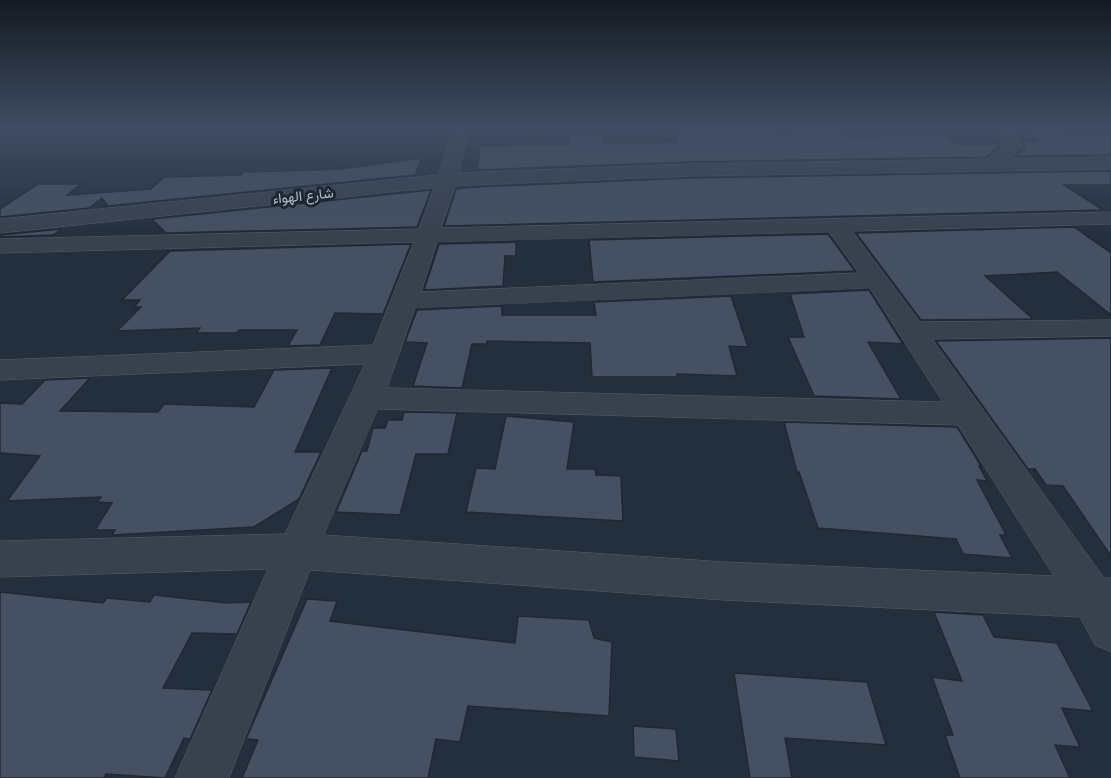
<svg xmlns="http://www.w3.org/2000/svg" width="1111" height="778" font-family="Lato,Vazirmatn,sans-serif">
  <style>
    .building { fill: #455162; stroke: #1f2835; stroke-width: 1.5 }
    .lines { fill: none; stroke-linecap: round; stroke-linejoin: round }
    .minor-casing { stroke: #565f6c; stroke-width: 1 }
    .tertiary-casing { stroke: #565f6c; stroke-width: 1 }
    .minor { fill: #38414e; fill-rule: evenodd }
    .tertiary { fill: #38414e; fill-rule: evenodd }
    .labels { text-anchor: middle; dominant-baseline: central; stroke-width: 6; stroke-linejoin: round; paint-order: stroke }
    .far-street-label { font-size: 14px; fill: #b4bcc9; stroke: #1d2633 }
  </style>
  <rect width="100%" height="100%" fill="#242f3e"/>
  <g class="building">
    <path d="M 768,130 L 771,133 L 839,132 L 846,137 L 946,135 L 959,145 L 1002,144 L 986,157 L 689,162 L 477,170 L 480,146 L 568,144 L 569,134 L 603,135 L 603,143 L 678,142 L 676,131 Z"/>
    <path d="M 1025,131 L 1111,135 L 1111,155 L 1016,156 L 1025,147 L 1023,142 L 1039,141 Z"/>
    <path d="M 422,158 L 415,175 L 108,206 L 102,198 L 89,208 L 0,217 L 0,209 L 38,184 L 81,184 L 67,195 L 151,189 L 164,177 L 241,175 L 244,172 L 340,169 Z"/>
    <path d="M 1111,171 L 1111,185 L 1064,185 L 1103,210 L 444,226 L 456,189 L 476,187 L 689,178 Z"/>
    <path d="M 431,190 L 417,227 L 166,233 L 152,219 Z"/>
    <path d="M 1074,227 L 1111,253 L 1111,315 L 1057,272 L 985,276 L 1033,319 L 921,320 L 856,233 Z"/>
    <path d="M 62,229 L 53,235 L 0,237 L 0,235 Z"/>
    <path d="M 828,234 L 855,271 L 593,282 L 589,240 Z"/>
    <path d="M 516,242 L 516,256 L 505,256 L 503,286 L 424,290 L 439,244 Z"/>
    <path d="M 411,244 L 383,314 L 335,313 L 320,345 L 288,346 L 297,330 L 239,330 L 237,333 L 196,333 L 200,328 L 117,331 L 141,307 L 134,307 L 140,300 L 122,300 L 170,251 Z"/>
    <path d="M 869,290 L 903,344 L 868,342 L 901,399 L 814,396 L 788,337 L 804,337 L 790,294 Z"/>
    <path d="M 731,296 L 748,347 L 729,346 L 737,376 L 677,374 L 677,377 L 592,377 L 590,343 L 487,341 L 487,344 L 472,344 L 462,388 L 413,386 L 427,343 L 405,342 L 417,310 L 502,306 L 502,315 L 596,315 L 594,302 Z"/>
    <path d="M 1111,338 L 1111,556 L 1063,486 L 1046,485 L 1035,469 L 1028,469 L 936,341 Z"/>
    <path d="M 332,368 L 295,452 L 321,452 L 299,499 L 254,527 L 112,535 L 115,530 L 95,530 L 112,503 L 97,502 L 101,497 L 7,501 L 40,456 L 0,453 L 0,403 L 22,404 L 45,380 L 90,378 L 60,411 L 158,412 L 164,404 L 254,407 L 274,370 Z"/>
    <path d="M 404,412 L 457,413 L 448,454 L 416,454 L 400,515 L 336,512 L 362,451 L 367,451 L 373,428 L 385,428 L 388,420 L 402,420 Z"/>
    <path d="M 506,416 L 574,422 L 567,469 L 595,469 L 596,475 L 621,476 L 623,521 L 466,512 L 476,468 L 495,469 Z"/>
    <path d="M 784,422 L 957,427 L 981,466 L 979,466 L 987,481 L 977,480 L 1006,535 L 1000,535 L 1012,558 L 963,554 L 956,539 L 818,528 L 799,472 L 797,472 Z"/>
    <path d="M 0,592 L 103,603 L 107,598 L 150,602 L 154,595 L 227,603 L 251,602 L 237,634 L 192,633 L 163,688 L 212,690 L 190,739 L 184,738 L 165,778 L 106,774 L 104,778 L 0,778 Z"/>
    <path d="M 307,599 L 337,601 L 330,621 L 515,643 L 518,616 L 589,620 L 594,638 L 612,642 L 609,716 L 468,706 L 460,742 L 436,739 L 428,778 L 242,778 L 258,740 L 246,739 Z"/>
    <path d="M 934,612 L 983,615 L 994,637 L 1057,643 L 1093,711 L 1062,708 L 1080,747 L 1055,745 L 1070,778 L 960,778 L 945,735 L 953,735 L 932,677 L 962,681 Z"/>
    <path d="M 734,673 L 867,682 L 886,745 L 785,738 L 792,778 L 750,778 Z"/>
    <path d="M 633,726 L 676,729 L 679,761 L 634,757 Z"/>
  </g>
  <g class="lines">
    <defs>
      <g id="minor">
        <path d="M 994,128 L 1010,128 L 1023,146 C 1014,157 995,172 982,169 L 979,165 L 1005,145 Z"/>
        <path d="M 447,174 L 454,176 L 457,180 L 441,228 L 1111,212 L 1111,224 L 852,231 L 920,322 L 1111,320 L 1111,336 L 932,339 L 1104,578 L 1111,578 L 1111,652 L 1095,645 L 1080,617 L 724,600 L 310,570 L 229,778 L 175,778 L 268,569 L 0,577 L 0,541 L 285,534 L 365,364 L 0,380 L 0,360 L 373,345 L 414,242 L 0,253 L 0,239 L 419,229 L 437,180 L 440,176 ZM 829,232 L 859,273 L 421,292 L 437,242 ZM 870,288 L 943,402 L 387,388 L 415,308 ZM 378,409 L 958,425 L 1054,576 L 724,562 L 324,535 Z"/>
      </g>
      <path id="tertiary" d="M 453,128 L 469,128 L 459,173 L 689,164 L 1111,157 L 1111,169 L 689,176 L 447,186 L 0,233 L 0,219 L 438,175 Z"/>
    </defs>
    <use href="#minor" class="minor-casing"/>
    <use href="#tertiary" class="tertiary-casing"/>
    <use href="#minor" class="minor"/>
    <use href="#tertiary" class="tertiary"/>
  </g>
  <linearGradient id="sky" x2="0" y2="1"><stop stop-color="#141a22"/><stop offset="0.54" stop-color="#3f4d63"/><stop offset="1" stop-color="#3f4d63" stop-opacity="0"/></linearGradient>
  <rect width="1111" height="237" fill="url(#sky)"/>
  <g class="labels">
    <g class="far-street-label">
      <text transform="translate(303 195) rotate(-6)">شارع الهواء</text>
    </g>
  </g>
</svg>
